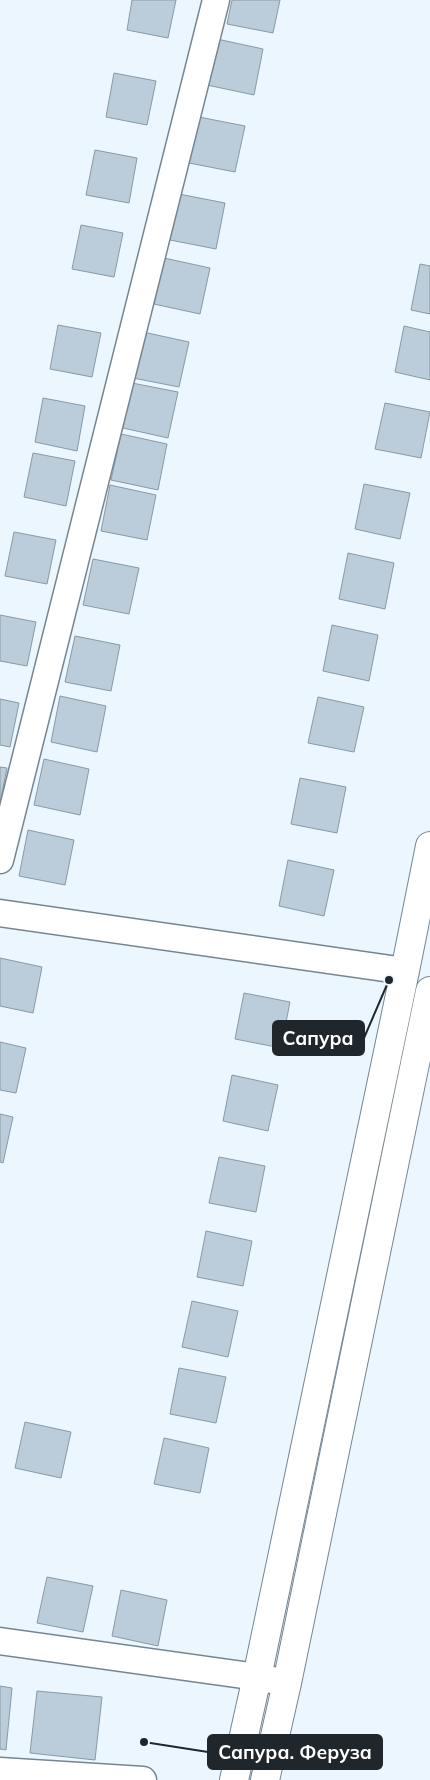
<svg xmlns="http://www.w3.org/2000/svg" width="430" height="1780" font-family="Mulish,sans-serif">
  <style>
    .building { fill: #bbccda; stroke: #899aa6 }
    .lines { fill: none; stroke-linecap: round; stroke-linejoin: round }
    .street-casing { stroke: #758591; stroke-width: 29 }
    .secondary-casing { stroke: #758591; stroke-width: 30 }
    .street { stroke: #fff; stroke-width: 26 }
    .secondary { stroke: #fff; stroke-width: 28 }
    .leader { fill: none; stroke: #20272c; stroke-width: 2 }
    .callout-dot { fill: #20272c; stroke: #ebf6fe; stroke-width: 2 }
    .callout { fill: #20272c; stroke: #20272c; stroke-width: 2 }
    .callout-label { font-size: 19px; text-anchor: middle; font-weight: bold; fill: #fff }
  </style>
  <rect width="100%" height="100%" fill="#ebf6fe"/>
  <g class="building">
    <path d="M 132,0 L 176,0 L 168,38 L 127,30 Z"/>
    <path d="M 232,0 L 280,0 L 273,33 L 227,24 Z"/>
    <path d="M 217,39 L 263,49 L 254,95 L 207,85 Z"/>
    <path d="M 114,73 L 156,81 L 147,125 L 106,117 Z"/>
    <path d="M 199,117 L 245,126 L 235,172 L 189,163 Z"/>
    <path d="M 95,150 L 137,158 L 129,203 L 86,195 Z"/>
    <path d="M 179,194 L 225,203 L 216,249 L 170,240 Z"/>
    <path d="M 81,225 L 123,233 L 114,277 L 72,269 Z"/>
    <path d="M 164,258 L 210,268 L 200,314 L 154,304 Z"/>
    <path d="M 420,264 L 430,266 L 430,314 L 411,310 Z"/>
    <path d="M 58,325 L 101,333 L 92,377 L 50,369 Z"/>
    <path d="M 404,326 L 430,332 L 430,380 L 395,372 Z"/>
    <path d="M 143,332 L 189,342 L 179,387 L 133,378 Z"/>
    <path d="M 132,383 L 178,392 L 168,438 L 123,428 Z"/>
    <path d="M 43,398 L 85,406 L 77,451 L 35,442 Z"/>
    <path d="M 385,403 L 430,412 L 421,458 L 375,449 Z"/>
    <path d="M 121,434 L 167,444 L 158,490 L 111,480 Z"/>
    <path d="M 33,453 L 75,461 L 66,506 L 24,497 Z"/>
    <path d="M 364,484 L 410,493 L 400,539 L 355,529 Z"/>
    <path d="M 110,485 L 156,495 L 147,540 L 101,531 Z"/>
    <path d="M 14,532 L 56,540 L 47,584 L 5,576 Z"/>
    <path d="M 348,553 L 394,563 L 385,609 L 339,599 Z"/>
    <path d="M 93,559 L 139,568 L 129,614 L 83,605 Z"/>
    <path d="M 0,615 L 36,622 L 27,666 L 0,661 Z"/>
    <path d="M 332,625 L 378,635 L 369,681 L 323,671 Z"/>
    <path d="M 75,636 L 120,645 L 111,691 L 65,682 Z"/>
    <path d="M 60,696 L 106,706 L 97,752 L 51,742 Z"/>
    <path d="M 318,697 L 364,707 L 354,752 L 308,743 Z"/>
    <path d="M 0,699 L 19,703 L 10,747 L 0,745 Z"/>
    <path d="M 44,759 L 89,769 L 80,815 L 34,805 Z"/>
    <path d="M 0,767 L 7,768 L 0,803 Z"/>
    <path d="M 300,778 L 346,787 L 337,833 L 291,824 Z"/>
    <path d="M 28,830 L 74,840 L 65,885 L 19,876 Z"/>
    <path d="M 288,860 L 334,870 L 324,916 L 279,906 Z"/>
    <path d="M 0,958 L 42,967 L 33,1013 L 0,1006 Z"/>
    <path d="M 244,993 L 290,1002 L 281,1048 L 235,1039 Z"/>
    <path d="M 0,1042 L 26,1048 L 16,1093 L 0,1090 Z"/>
    <path d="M 232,1075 L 278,1085 L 268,1131 L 223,1121 Z"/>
    <path d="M 0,1114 L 13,1117 L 3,1163 L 0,1162 Z"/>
    <path d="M 219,1157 L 265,1166 L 256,1212 L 209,1203 Z"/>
    <path d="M 206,1231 L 252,1241 L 243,1286 L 197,1277 Z"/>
    <path d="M 192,1301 L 238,1311 L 228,1357 L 182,1347 Z"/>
    <path d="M 179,1368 L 226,1377 L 216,1423 L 170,1414 Z"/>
    <path d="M 25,1422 L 71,1432 L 61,1478 L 15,1468 Z"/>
    <path d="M 164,1438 L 209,1448 L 200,1493 L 154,1484 Z"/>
    <path d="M 47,1577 L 93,1586 L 83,1632 L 37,1623 Z"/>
    <path d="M 121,1590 L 167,1600 L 158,1646 L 112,1636 Z"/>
    <path d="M 0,1686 L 12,1688 L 6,1750 L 0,1749 Z"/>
    <path d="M 37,1691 L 102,1697 L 95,1760 L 30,1753 Z"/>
  </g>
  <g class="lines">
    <defs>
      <g id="street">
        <path d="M 0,860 L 216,0"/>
        <path d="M 0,913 L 405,971"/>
        <path d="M 0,1641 L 257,1677 L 287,1683"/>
        <path d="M 0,1771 L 143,1780"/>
      </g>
      <g id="secondary">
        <path d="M 234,1780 L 257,1677 L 405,971 L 430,846"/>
        <path d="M 265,1780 L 287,1683 L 430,991"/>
      </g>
    </defs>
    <use href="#street" class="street-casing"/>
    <use href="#secondary" class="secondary-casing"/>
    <use href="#street" class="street"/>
    <use href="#secondary" class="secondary"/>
  </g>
  <path class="leader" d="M389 980L364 1038M144 1742L208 1752"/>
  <g class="callout-dot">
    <circle cx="389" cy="980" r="5"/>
    <circle cx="144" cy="1742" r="5"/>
  </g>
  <g class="callout">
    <rect x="273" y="1021" width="91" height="34" rx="5"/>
    <rect x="208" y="1735" width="174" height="34" rx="5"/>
  </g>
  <g class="callout-label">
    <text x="318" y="1045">Сапура</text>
    <text x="295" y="1759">Сапура. Феруза</text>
  </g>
</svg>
